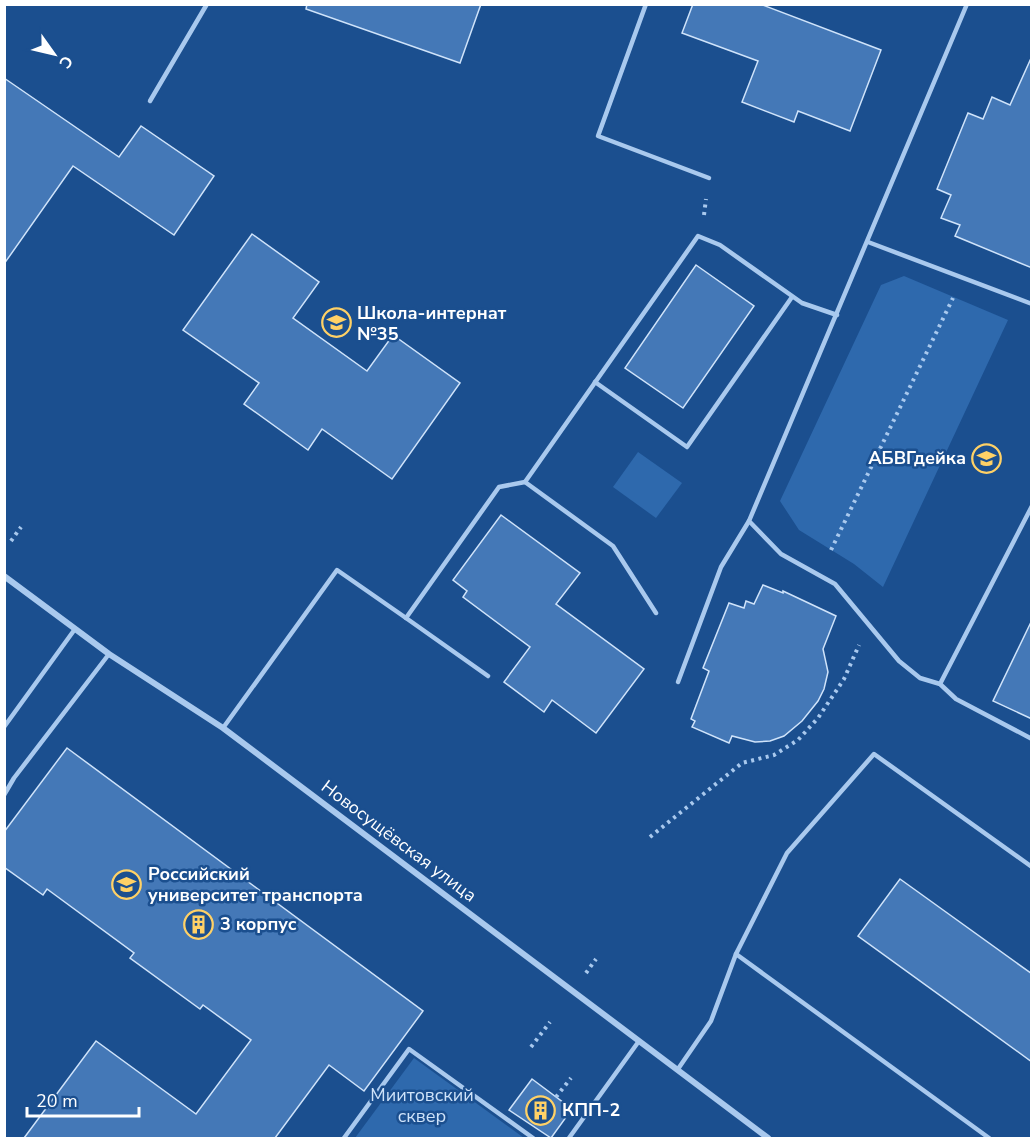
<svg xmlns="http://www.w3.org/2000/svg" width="1036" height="1143" font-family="'Nunito Sans',sans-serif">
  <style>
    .green { fill: #2e69ad }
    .building { fill: #4478b7; stroke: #cfe3fa; stroke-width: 1.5 }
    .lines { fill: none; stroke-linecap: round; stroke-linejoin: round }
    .path { stroke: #a9c9ee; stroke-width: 4; stroke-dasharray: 3 4.5; stroke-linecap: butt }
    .service { stroke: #a9c9ee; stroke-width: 4.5 }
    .minor { stroke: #a9c9ee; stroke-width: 6 }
    .labels { text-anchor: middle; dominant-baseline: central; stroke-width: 5; stroke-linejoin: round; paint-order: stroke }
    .poi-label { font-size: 18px; font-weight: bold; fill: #fff; stroke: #1b4f8f; text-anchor: start }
    .street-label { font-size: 18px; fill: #fff; stroke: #1b4f8f }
    .park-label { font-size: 18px; fill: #cfe3fa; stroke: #1b4f8f }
  </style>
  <rect width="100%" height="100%" fill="#1b4f8f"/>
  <g class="green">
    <path d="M 904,276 L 1008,320 L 883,587 L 854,564 L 799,530 L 780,501 L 881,285 Z"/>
    <path d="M 638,452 L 682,483 L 656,518 L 613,487 Z"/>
    <path d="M 414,1058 L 524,1138 L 355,1138 Z"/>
  </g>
  <g class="building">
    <path d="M 307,4 L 481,4 L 460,63 L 306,9 Z"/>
    <path d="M 693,4 L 760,4 L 881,50 L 850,131 L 798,111 L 794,122 L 742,102 L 758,61 L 682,33 Z"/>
    <path d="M 1032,56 L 1032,268 L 955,236 L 960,225 L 941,218 L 951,195 L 937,189 L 968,113 L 983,119 L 992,97 L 1010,105 Z"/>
    <path d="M 4,78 L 119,157 L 141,126 L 214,176 L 174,235 L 73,166 L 4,264 Z"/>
    <path d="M 252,234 L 319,282 L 293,318 L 367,371 L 393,335 L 460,383 L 392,479 L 322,429 L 308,450 L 244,404 L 259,383 L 183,330 Z"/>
    <path d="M 696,265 L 754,306 L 683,408 L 625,368 Z"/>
    <path d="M 501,515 L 580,573 L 556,604 L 644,669 L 596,733 L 552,700 L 544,712 L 504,682 L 530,647 L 463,597 L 467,591 L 453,580 Z"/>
    <path d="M 763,585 L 783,593 L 783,591 L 836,616 L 823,649 L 828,672 L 824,689 L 818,701 L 802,721 L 784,736 L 770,741 L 755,742 L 732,736 L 729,743 L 692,727 L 695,721 L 691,719 L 709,671 L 703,668 L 729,603 L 744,608 L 746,601 L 754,604 Z"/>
    <path d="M 1032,620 L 1032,719 L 993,701 Z"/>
    <path d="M 67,748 L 423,1011 L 364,1091 L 329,1065 L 275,1138 L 24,1138 L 96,1041 L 196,1114 L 251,1040 L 203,1005 L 200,1009 L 130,958 L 134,953 L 47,889 L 43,895 L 4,867 L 4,832 Z"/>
    <path d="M 900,879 L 1032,974 L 1032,1062 L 858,936 Z"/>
    <path d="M 532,1079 L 572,1109 L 551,1138 L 509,1110 Z"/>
  </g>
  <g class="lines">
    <g class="path">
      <path d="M 704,215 L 706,199"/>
      <path d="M 11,541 L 21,527"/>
      <path d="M 831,550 L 953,298"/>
      <path d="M 650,837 L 742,763 L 774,755 L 798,740 L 818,718 L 844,679 L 859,645"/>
      <path d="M 586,973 L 596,959"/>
      <path d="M 531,1047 L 550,1022"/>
      <path d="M 556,1097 L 571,1078"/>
    </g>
    <g class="service">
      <path d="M 646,4 L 598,136 L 709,178"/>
      <path d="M 967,4 L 749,521 L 781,554 L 835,584 L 899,661 L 920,678 L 940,684 L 956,699 L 1032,739"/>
      <path d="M 150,101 L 207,4"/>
      <path d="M 868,242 L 1032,304"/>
      <path d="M 595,382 L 687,447 L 792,297"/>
      <path d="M 656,613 L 613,546 L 525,482 L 698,236 L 720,245 L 802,303 L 837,315"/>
      <path d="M 488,676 L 406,618 L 499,487 L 525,482"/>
      <path d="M 678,682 L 721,567 L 749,521"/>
      <path d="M 940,684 L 1032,506"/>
      <path d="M 4,727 L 75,629"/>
      <path d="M 223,728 L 337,570 L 406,618"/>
      <path d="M 4,795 L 14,778 L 109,654"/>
      <path d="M 736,954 L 989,1138"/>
      <path d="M 678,1069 L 711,1021 L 736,954 L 787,853 L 874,754 L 1032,867"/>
      <path d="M 344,1138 L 409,1049 L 533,1138"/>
      <path d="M 569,1138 L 639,1041"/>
    </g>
    <path class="minor" d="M 4,576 L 109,654 L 223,728 L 768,1138"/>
  </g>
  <defs>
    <symbol id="school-ring" viewBox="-11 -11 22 22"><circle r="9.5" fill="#1b4f8f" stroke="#ffd166" stroke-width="1.5"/><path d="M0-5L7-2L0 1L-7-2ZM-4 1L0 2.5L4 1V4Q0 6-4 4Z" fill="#ffd166"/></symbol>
    <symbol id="university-ring" viewBox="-11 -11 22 22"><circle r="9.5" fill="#1b4f8f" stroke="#ffd166" stroke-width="1.5"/><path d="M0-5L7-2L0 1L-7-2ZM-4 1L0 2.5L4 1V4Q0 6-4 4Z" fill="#ffd166"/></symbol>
    <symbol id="building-ring" viewBox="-11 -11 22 22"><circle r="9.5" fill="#1b4f8f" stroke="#ffd166" stroke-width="1.5"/><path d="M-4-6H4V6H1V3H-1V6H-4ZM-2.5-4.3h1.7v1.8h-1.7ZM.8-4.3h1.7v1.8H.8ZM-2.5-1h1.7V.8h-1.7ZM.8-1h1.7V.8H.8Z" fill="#ffd166"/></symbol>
  </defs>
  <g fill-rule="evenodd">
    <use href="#school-ring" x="320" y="306" width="33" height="33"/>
    <use href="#school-ring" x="970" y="442" width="33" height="33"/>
    <use href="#university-ring" x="110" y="868" width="33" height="33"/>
    <use href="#building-ring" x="182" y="908" width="33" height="33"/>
    <use href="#building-ring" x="524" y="1094" width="33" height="33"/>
  </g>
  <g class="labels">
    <g class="poi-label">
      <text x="357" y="313">Школа-интернат<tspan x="357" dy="21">№35</tspan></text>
      <text x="966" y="458" text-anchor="end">АБВГдейка</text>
      <text x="148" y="874">Российский<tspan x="148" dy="21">университет транспорта</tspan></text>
      <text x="220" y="924">3 корпус</text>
      <text x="562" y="1110">КПП-2</text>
    </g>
    <g class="street-label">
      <text transform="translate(399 841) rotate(37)">Новосущёвская улица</text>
    </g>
    <g class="park-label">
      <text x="422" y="1095">Миитовский<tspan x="422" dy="21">сквер</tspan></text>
    </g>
  </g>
  <rect width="1036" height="1143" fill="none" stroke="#ffffff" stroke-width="12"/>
  <g transform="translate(54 54) rotate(124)" stroke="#1b4f8f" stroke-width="4.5" paint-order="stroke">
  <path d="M0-4.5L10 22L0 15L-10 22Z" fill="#ffffff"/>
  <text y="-9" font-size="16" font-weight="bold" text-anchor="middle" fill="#ffffff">С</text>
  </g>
  <path d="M27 1107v9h112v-9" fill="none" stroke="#ffffff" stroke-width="3"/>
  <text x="36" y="1107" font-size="18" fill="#ffffff" stroke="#1b4f8f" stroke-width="4.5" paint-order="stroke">20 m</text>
</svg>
